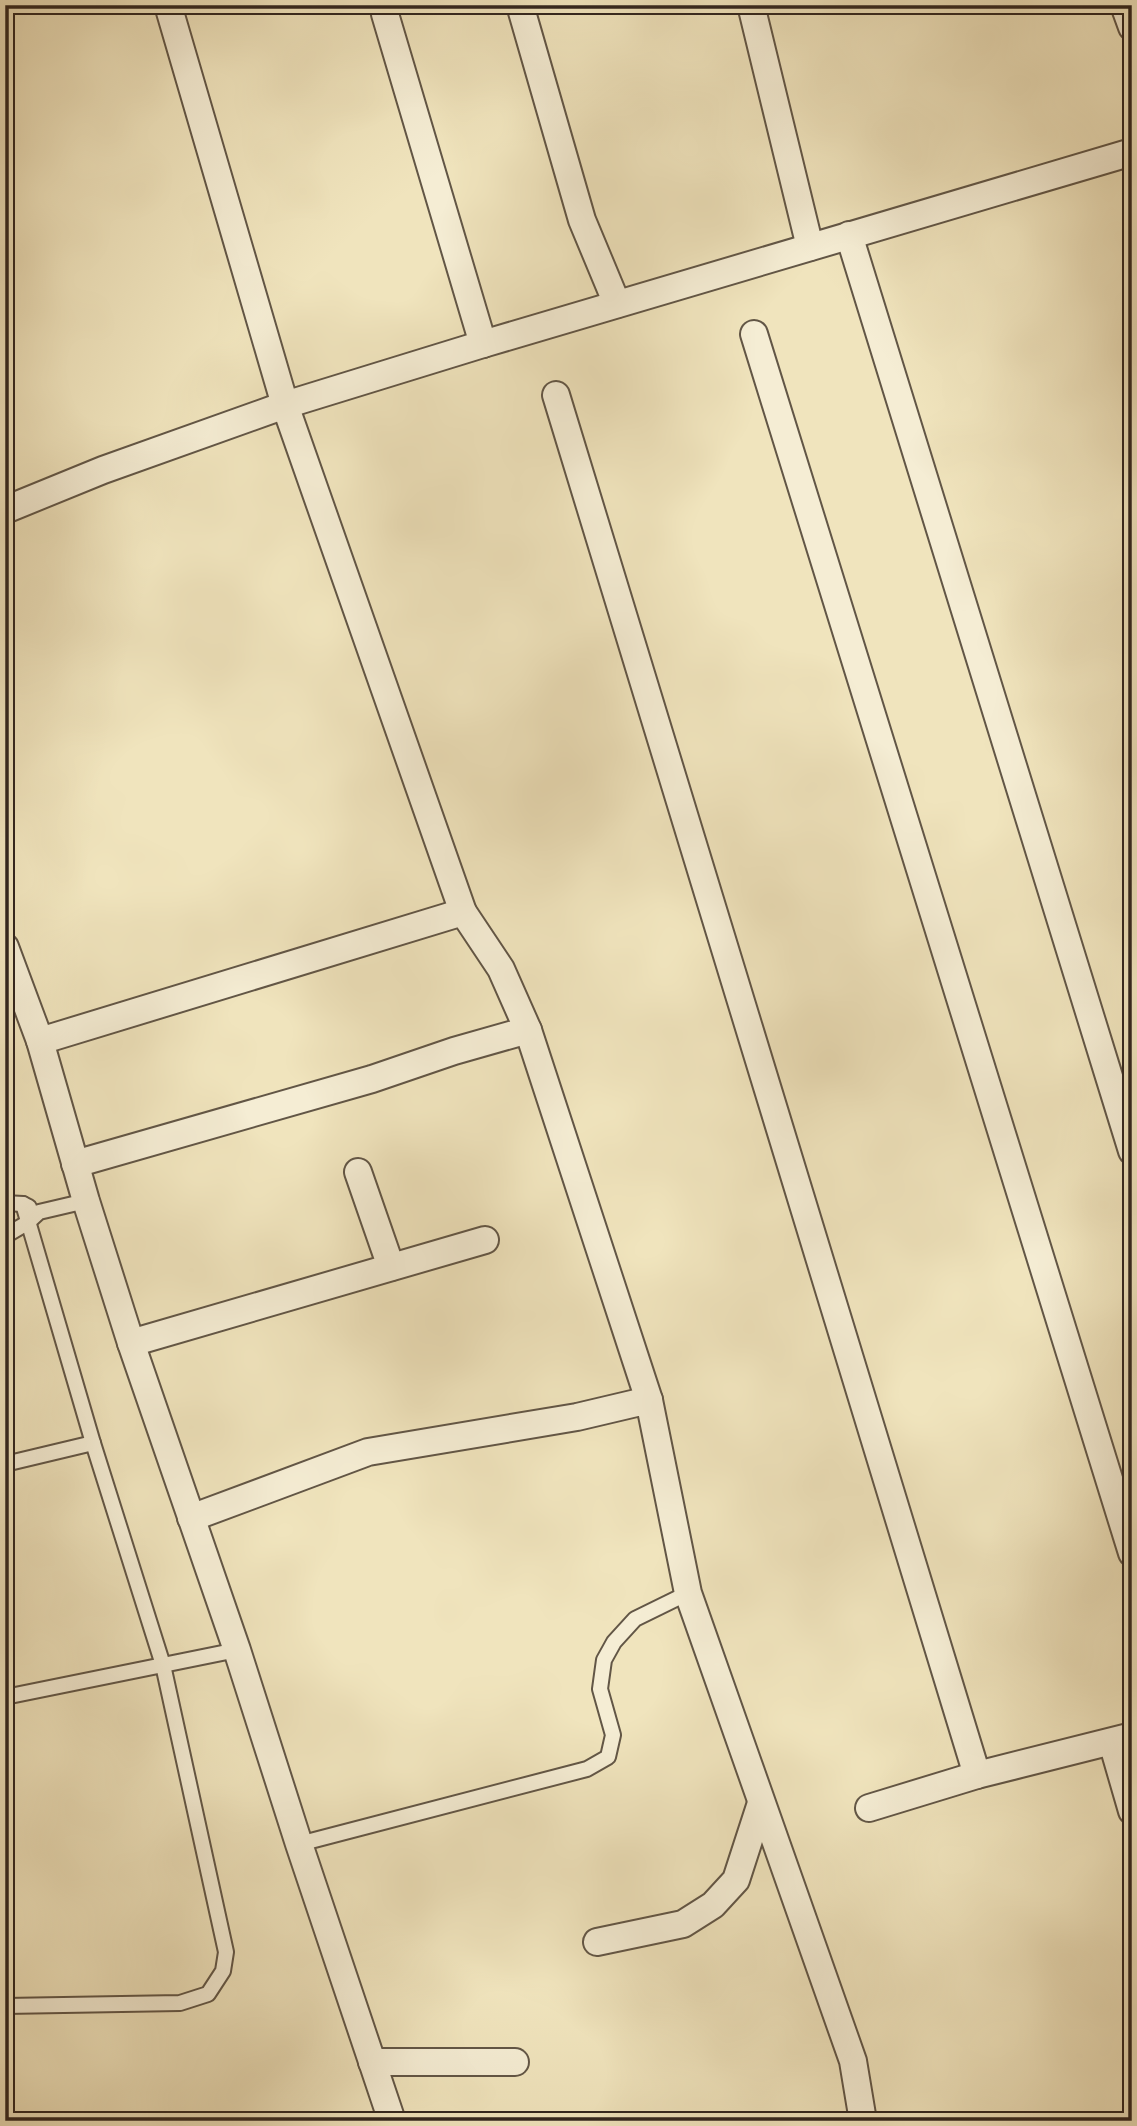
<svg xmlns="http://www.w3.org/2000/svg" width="1137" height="2126" font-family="Cardo,serif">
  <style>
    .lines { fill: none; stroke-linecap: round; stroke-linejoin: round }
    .lane-casing { stroke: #625646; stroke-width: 18 }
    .street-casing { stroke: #625646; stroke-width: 30 }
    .lane { stroke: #f5edd4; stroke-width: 14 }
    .street { stroke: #f5edd4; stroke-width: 26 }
  </style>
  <rect width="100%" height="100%" fill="#f0e4bd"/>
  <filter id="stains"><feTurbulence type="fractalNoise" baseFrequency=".00286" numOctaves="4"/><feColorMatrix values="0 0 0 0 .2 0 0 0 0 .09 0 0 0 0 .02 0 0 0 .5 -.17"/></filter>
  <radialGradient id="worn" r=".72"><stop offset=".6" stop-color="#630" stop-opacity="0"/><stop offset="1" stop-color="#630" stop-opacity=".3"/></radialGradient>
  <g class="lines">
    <defs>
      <g id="lane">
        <path d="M 5,1203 L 23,1204 L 29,1207"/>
        <path d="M 5,1236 L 27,1223 L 39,1212 L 86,1201"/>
        <path d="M 5,1464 L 93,1443"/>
        <path d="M 5,1697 L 237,1650"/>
        <path d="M 299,1844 L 587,1769 L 608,1757 L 613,1735 L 600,1689 L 604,1660 L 614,1642 L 635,1619 L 688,1593"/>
        <path d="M 5,2006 L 180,2003 L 208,1994 L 223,1971 L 226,1952 L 163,1665 L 93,1443 L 23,1204"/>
      </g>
      <g id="street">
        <path d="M 168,5 L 285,405 L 463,912 L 501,969 L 528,1030 L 649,1400"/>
        <path d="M 520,5 L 582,220 L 617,304"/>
        <path d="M 751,5 L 810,247"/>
        <path d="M 1124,5 L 1132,27"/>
        <path d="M 385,14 L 483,344"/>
        <path d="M 849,235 L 1132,1151"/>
        <path d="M 754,334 L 1132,1553"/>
        <path d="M 556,395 L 977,1775"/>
        <path d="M 5,510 L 103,470 L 285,405 L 483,344 L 1132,152"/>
        <path d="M 5,947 L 40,1041 L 86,1201 L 131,1343 L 237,1650 L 299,1844 L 392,2121"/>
        <path d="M 40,1041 L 463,912"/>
        <path d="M 75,1164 L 372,1079 L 454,1051 L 528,1030"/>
        <path d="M 358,1172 L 391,1267"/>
        <path d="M 131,1343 L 485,1240"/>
        <path d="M 191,1518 L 368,1452 L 577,1417 L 649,1400 L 688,1593 L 853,2061 L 863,2121"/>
        <path d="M 1112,1742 L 1132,1811"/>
        <path d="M 869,1808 L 977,1775 L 1132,1736"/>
        <path d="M 597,1942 L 683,1924 L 713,1905 L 736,1880 L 761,1803"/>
        <path d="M 372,2062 L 515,2062"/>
      </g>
    </defs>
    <use href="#lane" class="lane-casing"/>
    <use href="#street" class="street-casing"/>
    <use href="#lane" class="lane"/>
    <use href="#street" class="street"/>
  </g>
  <rect width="1137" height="2126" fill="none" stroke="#f0e4bd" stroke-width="28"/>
  <rect x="7" y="7" width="1123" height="2112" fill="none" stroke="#32261f" stroke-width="3.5"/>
  <rect x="14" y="14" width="1109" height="2098" fill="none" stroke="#32261f" stroke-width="2"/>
  <rect width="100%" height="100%" filter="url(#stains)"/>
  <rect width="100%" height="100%" fill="url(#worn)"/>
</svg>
